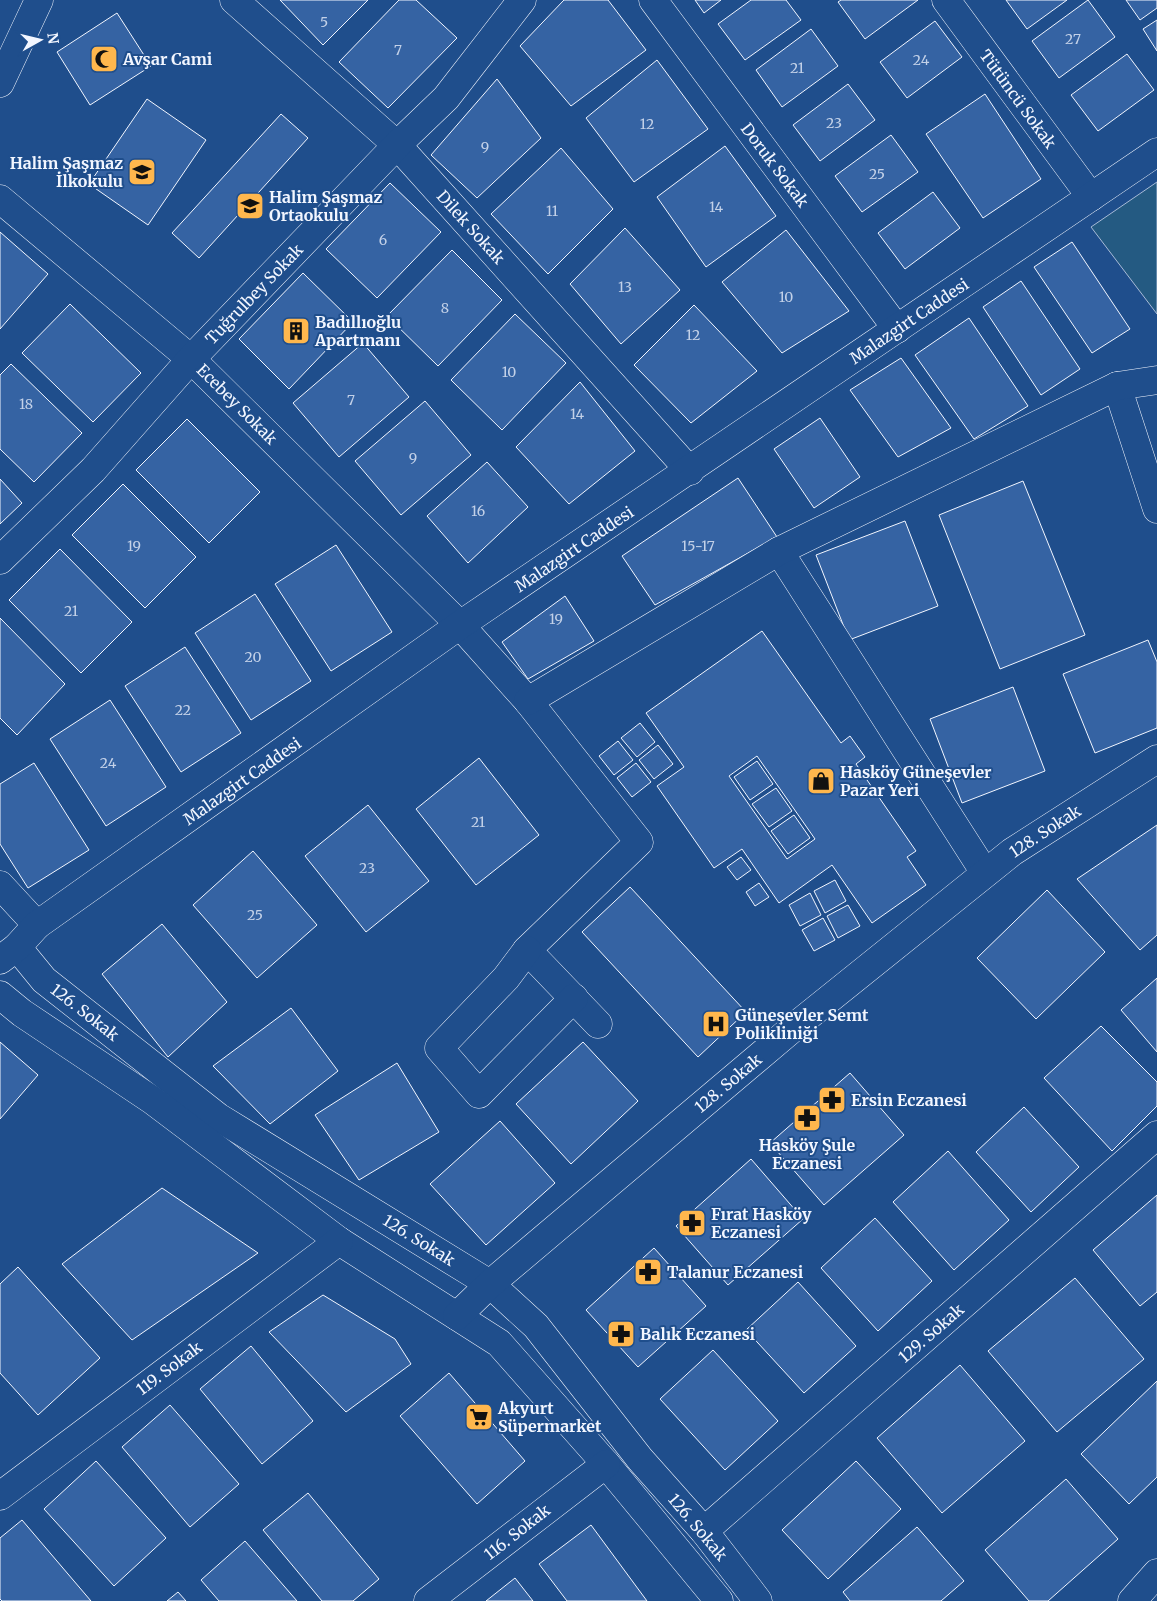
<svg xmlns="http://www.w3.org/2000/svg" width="1157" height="1601" font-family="Merriweather,serif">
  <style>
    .green { fill: #245a82; stroke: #a8bbd7 }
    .building { fill: #3563a3; stroke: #f2f6ff; fill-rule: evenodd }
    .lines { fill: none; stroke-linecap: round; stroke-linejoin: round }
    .minor-casing { stroke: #f2f6ff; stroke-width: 29 }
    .minor { stroke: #1f4e8c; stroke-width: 28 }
    .labels { text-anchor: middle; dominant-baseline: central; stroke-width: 4; stroke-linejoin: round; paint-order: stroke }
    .number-label { font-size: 14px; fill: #c3d1e8 }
    .poi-label { font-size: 16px; font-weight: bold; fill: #f2f6ff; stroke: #1f4e8c; text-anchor: start }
    .street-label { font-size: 16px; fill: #f2f6ff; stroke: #1f4e8c }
  </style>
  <rect width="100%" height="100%" fill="#1f4e8c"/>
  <path class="green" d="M 1157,182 L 1157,314 L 1091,227 Z"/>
  <g class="building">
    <path d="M 280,0 L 368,0 L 323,45 Z"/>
    <path d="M 399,0 L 416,0 L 457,38 L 388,108 L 339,62 Z"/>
    <path d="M 564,0 L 608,0 L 646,50 L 571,106 L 520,46 Z"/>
    <path d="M 695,0 L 721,0 L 704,13 Z"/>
    <path d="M 751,0 L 786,0 L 801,20 L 745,60 L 718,24 Z"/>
    <path d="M 841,0 L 918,0 L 865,39 L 838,2 Z"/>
    <path d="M 1006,0 L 1067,0 L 1027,29 Z"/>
    <path d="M 1088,0 L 1115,37 L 1059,78 L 1032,41 Z"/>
    <path d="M 1126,0 L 1157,0 L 1157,8 L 1140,20 Z"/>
    <path d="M 117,13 L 151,66 L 90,105 L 57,52 Z"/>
    <path d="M 1157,20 L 1157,51 L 1143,29 Z"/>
    <path d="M 935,21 L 962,57 L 907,98 L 880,62 Z"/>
    <path d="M 811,29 L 838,66 L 782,107 L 756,70 Z"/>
    <path d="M 1127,54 L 1154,90 L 1098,131 L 1071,95 Z"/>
    <path d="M 657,60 L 708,129 L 634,182 L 586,118 Z"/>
    <path d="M 497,79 L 541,138 L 477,198 L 431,155 Z"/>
    <path d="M 848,84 L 875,120 L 820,161 L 793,125 Z"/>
    <path d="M 985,94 L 1041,179 L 983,218 L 926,134 Z"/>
    <path d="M 147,99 L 206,140 L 148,225 L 89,184 Z"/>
    <path d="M 281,114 L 308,138 L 199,258 L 172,233 Z"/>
    <path d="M 891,135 L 918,172 L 862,212 L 835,176 Z"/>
    <path d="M 725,146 L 776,216 L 706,267 L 657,197 Z"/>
    <path d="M 561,148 L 613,209 L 548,274 L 491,214 Z"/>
    <path d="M 390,183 L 441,232 L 377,298 L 326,249 Z"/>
    <path d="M 933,192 L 960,228 L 905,269 L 878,233 Z"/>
    <path d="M 625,228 L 680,290 L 621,344 L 570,284 Z"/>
    <path d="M 786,230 L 849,311 L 782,353 L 722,282 Z"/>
    <path d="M 0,232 L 48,274 L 0,329 Z"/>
    <path d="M 1072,242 L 1130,329 L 1092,353 L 1034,267 Z"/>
    <path d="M 452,250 L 502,300 L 438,366 L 387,316 Z"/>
    <path d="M 303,273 L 353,322 L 289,389 L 239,339 Z"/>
    <path d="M 1021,281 L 1080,369 L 1041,395 L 983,307 Z"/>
    <path d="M 70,304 L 141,373 L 93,422 L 22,353 Z"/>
    <path d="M 694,305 L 757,371 L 691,423 L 634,365 Z"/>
    <path d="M 515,314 L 566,363 L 502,430 L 451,380 Z"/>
    <path d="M 969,318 L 1028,406 L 974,439 L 915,355 Z"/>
    <path d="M 363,343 L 409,397 L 339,457 L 293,403 Z"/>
    <path d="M 901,358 L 951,428 L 898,457 L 850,390 Z"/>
    <path d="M 11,364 L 82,433 L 34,482 L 0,449 L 0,375 Z"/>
    <path d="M 580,382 L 635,451 L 569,504 L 516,447 Z"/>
    <path d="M 425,401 L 471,455 L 401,515 L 355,461 Z"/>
    <path d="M 820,418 L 860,477 L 814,508 L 774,449 Z"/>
    <path d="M 187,419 L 260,492 L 209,543 L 136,470 Z"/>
    <path d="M 487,462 L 528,507 L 468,563 L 427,516 Z"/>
    <path d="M 738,478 L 777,537 L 655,605 L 622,556 Z"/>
    <path d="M 0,479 L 22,503 L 0,524 Z"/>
    <path d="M 1023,481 L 1085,635 L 1000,669 L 939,515 Z"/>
    <path d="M 123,484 L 196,557 L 145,608 L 72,535 Z"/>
    <path d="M 905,521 L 938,606 L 849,640 L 816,555 Z"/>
    <path d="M 336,545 L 392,632 L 331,671 L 275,584 Z"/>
    <path d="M 60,549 L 132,622 L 81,673 L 9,600 Z"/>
    <path d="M 255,594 L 311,681 L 251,720 L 195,633 Z"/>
    <path d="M 565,596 L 594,641 L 528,679 L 502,642 Z"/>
    <path d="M 0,618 L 65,684 L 17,735 L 0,718 Z"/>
    <path d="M 762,631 L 841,743 L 850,736 L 865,757 L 856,764 L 916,851 L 907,857 L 926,885 L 872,923 L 832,865 L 779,903 L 742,849 L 714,868 L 657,786 L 684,767 L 646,713 ZM 757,756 L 815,839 L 787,859 L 729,776 Z"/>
    <path d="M 1148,640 L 1157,662 L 1157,728 L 1095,753 L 1063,674 Z"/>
    <path d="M 185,647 L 241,733 L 181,772 L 125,686 Z"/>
    <path d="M 1013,687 L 1045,771 L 962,803 L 930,719 Z"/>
    <path d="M 110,700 L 166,787 L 106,826 L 50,739 Z"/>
    <path d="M 640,723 L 655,742 L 637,757 L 621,738 Z"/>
    <path d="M 618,741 L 633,760 L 614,775 L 599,756 Z"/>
    <path d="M 658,745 L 673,764 L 654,779 L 639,760 Z"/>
    <path d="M 479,758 L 539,835 L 476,885 L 416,809 Z"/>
    <path d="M 757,761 L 773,784 L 750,800 L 734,777 Z"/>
    <path d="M 34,763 L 89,850 L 28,888 L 0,844 L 0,784 Z"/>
    <path d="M 636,763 L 651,782 L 632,797 L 617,778 Z"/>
    <path d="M 776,788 L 792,811 L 769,827 L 752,804 Z"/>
    <path d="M 368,805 L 429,881 L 366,932 L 305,856 Z"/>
    <path d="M 794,815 L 810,838 L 788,854 L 771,831 Z"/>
    <path d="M 1157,825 L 1157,935 L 1140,950 L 1077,879 Z"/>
    <path d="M 253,851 L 317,925 L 257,978 L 193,905 Z"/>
    <path d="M 741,857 L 751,870 L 737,880 L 727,867 Z"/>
    <path d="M 835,880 L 846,901 L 825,913 L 814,891 Z"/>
    <path d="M 759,883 L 769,897 L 755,906 L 746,892 Z"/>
    <path d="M 630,887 L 746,1012 L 698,1057 L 582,932 Z"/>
    <path d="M 1047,890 L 1105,952 L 1036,1019 L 977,958 Z"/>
    <path d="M 810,893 L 821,915 L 800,926 L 789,905 Z"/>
    <path d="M 848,905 L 860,926 L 838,938 L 827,916 Z"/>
    <path d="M 823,918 L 835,940 L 814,951 L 802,930 Z"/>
    <path d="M 162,924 L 227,1002 L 168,1057 L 102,974 Z"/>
    <path d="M 1157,978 L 1157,1052 L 1121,1010 Z"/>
    <path d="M 291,1008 L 338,1071 L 270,1124 L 213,1066 Z"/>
    <path d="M 1101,1026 L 1157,1082 L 1157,1106 L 1112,1151 L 1044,1078 Z"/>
    <path d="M 0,1042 L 38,1075 L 0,1119 Z"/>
    <path d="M 583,1042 L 638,1101 L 571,1164 L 516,1104 Z"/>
    <path d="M 397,1063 L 439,1132 L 359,1180 L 315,1115 Z"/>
    <path d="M 850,1073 L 904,1135 L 824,1205 L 770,1143 Z"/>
    <path d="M 1024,1107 L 1079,1167 L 1031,1212 L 976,1152 Z"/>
    <path d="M 500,1121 L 555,1183 L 486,1245 L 430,1184 Z"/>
    <path d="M 948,1151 L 1009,1220 L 954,1270 L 893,1202 Z"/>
    <path d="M 751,1159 L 803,1219 L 728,1285 L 676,1226 Z"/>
    <path d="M 162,1188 L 258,1253 L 132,1340 L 62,1264 Z"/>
    <path d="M 1157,1195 L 1157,1292 L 1140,1306 L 1093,1250 Z"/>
    <path d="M 875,1218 L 932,1281 L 878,1331 L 821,1268 Z"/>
    <path d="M 654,1248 L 706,1306 L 638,1367 L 586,1310 Z"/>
    <path d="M 18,1267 L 100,1358 L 38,1415 L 0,1373 L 0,1284 Z"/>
    <path d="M 1075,1278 L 1144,1359 L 1057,1432 L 988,1351 Z"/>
    <path d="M 798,1282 L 856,1346 L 804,1393 L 746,1330 Z"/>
    <path d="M 323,1295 L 395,1339 L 411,1364 L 346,1412 L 269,1332 Z"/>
    <path d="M 251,1346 L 313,1421 L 262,1464 L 200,1389 Z"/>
    <path d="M 713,1350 L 778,1421 L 725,1470 L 660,1399 Z"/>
    <path d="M 960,1365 L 1025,1441 L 942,1513 L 877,1438 Z"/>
    <path d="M 449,1373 L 525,1461 L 477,1504 L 400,1416 Z"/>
    <path d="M 1157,1381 L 1157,1477 L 1129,1504 L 1081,1454 Z"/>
    <path d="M 170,1405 L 239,1484 L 190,1527 L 122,1447 Z"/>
    <path d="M 96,1461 L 166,1538 L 114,1586 L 44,1509 Z"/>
    <path d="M 856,1461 L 901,1509 L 828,1579 L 782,1530 Z"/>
    <path d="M 1066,1479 L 1118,1539 L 1048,1601 L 1029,1601 L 985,1550 Z"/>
    <path d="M 308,1493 L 379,1579 L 353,1601 L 322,1601 L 263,1530 Z"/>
    <path d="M 22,1520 L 91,1601 L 2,1601 L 0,1599 L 0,1538 Z"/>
    <path d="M 591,1525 L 647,1601 L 567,1601 L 539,1564 Z"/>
    <path d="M 917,1527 L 964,1581 L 941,1601 L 850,1601 L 843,1592 Z"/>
    <path d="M 245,1541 L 297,1601 L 219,1601 L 201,1580 Z"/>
    <path d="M 515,1578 L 533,1601 L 486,1601 Z"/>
    <path d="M 178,1592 L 186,1601 L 167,1601 Z"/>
  </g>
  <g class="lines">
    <defs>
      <g id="minor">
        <path d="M 234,0 L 397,145 L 690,471"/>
        <path d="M 653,0 L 897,329"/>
        <path d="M 946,0 L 1091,197"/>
        <path d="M 0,83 L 39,0"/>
        <path d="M 0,199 L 191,359 L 460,625 L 528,701 L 639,842 L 527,950 L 598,1024"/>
        <path d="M 1117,386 L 1157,509"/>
        <path d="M 779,551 L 985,873"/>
        <path d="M 0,560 L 93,470 L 191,359 L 397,145 L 446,98 L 522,0"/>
        <path d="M 528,701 L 779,551 L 1117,386 L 1157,380"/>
        <path d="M 0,885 L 37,925"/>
        <path d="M 17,947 L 44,980 L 218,1117 L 490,1284 L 536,1326 L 640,1459 L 704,1531 L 758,1601"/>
        <path d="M 527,950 L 506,978 L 439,1048 L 479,1094 L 574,998"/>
        <path d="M 0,960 L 17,947 L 37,925 L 460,625 L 1157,152"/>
        <path d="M 0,995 L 22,1013 L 152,1100 L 339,1241 L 499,1343 L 606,1464 L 719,1601"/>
        <path d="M 457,1316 L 490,1284 L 793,1028 L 1012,852 L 1157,759"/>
        <path d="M 0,1496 L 339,1241"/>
        <path d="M 704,1531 L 1157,1135"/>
        <path d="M 428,1601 L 606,1464"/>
        <path d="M 1132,1601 L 1157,1573"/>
      </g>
    </defs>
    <use href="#minor" class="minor-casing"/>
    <use href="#minor" class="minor"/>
  </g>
  <defs>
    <symbol id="mosque-square" viewBox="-11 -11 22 22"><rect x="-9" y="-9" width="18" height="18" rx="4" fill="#ffb74d" stroke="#1f4e8c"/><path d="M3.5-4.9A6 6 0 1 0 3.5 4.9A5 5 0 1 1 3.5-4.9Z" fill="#111"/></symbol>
    <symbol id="school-square" viewBox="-11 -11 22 22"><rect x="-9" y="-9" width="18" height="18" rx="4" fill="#ffb74d" stroke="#1f4e8c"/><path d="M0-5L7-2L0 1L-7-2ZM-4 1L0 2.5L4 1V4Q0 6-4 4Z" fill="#111"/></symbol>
    <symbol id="building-square" viewBox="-11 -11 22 22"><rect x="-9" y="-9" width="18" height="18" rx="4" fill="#ffb74d" stroke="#1f4e8c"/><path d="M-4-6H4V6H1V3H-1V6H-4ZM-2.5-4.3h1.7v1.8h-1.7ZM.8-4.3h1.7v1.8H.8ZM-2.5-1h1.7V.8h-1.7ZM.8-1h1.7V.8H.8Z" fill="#111"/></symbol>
    <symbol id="shop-square" viewBox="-11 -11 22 22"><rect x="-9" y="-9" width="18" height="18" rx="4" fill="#ffb74d" stroke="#1f4e8c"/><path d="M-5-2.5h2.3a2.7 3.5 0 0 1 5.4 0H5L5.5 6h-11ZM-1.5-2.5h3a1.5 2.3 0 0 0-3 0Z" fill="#111"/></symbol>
    <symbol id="hospital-square" viewBox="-11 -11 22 22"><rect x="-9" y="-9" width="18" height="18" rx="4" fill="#ffb74d" stroke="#1f4e8c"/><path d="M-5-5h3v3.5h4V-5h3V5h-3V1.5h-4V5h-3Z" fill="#111"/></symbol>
    <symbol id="pharmacy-square" viewBox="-11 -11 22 22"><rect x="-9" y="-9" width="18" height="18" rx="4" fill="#ffb74d" stroke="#1f4e8c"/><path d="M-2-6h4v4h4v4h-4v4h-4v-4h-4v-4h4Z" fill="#111"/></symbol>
    <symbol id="supermarket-square" viewBox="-11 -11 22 22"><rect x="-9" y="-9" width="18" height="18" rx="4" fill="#ffb74d" stroke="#1f4e8c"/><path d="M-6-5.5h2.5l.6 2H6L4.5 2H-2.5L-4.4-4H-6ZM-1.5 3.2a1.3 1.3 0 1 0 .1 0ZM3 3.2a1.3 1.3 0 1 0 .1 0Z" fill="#111"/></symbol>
  </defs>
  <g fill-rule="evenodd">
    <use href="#mosque-square" x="88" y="43" width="32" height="32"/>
    <use href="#school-square" x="126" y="156" width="32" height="32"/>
    <use href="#school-square" x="234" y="190" width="32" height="32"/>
    <use href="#building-square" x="280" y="315" width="32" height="32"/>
    <use href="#shop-square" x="805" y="765" width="32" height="32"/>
    <use href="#hospital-square" x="700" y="1008" width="32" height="32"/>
    <use href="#pharmacy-square" x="816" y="1084" width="32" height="32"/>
    <use href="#pharmacy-square" x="791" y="1102" width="32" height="32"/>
    <use href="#pharmacy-square" x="676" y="1207" width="32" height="32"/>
    <use href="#pharmacy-square" x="632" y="1256" width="32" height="32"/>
    <use href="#pharmacy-square" x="605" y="1318" width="32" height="32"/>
    <use href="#supermarket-square" x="463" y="1401" width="32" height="32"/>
  </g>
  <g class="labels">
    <g class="number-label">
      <text x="324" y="22">5</text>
      <text x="1073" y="39">27</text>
      <text x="398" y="50">7</text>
      <text x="921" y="60">24</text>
      <text x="797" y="68">21</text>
      <text x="834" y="123">23</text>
      <text x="647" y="124">12</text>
      <text x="485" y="147">9</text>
      <text x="877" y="174">25</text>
      <text x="716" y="207">14</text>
      <text x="552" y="211">11</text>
      <text x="383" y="240">6</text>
      <text x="625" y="287">13</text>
      <text x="786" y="297">10</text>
      <text x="445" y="308">8</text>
      <text x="693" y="335">12</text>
      <text x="509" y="372">10</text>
      <text x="351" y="400">7</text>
      <text x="26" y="404">18</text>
      <text x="577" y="414">14</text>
      <text x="413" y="458">9</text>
      <text x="478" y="511">16</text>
      <text x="134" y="546">19</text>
      <text x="698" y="546">15-17</text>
      <text x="71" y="611">21</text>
      <text x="556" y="619">19</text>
      <text x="253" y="657">20</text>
      <text x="183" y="710">22</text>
      <text x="108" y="763">24</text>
      <text x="478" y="822">21</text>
      <text x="367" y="868">23</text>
      <text x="255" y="915">25</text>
    </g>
    <g class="poi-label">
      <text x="123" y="59">Avşar Cami</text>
      <text x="123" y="163" text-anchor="end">Halim Şaşmaz<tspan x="123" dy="18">İlkokulu</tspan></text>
      <text x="269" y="197">Halim Şaşmaz<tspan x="269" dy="18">Ortaokulu</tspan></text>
      <text x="315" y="322">Badıllıoğlu<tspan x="315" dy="18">Apartmanı</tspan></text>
      <text x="840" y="772">Hasköy Güneşevler<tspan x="840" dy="18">Pazar Yeri</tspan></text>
      <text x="735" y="1015">Güneşevler Semt<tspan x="735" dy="18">Polikliniği</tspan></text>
      <text x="851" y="1100">Ersin Eczanesi</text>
      <text x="807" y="1145" text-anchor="middle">Hasköy Şule<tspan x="807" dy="18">Eczanesi</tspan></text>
      <text x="711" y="1214">Fırat Hasköy<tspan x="711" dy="18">Eczanesi</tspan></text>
      <text x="667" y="1272">Talanur Eczanesi</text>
      <text x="640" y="1334">Balık Eczanesi</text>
      <text x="498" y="1408">Akyurt<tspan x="498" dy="18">Süpermarket</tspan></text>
    </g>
    <g class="street-label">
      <text transform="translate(1018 99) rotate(54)">Tütüncü Sokak</text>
      <text transform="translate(775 165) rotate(53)">Doruk Sokak</text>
      <text transform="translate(471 227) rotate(48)">Dilek Sokak</text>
      <text transform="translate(254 294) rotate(-46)">Tuğrulbey Sokak</text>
      <text transform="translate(909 321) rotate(-34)">Malazgirt Caddesi</text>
      <text transform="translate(237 404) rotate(45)">Ecebey Sokak</text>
      <text transform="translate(574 549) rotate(-34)">Malazgirt Caddesi</text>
      <text transform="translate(242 781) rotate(-35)">Malazgirt Caddesi</text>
      <text transform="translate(1045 831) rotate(-33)">128. Sokak</text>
      <text transform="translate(85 1012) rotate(38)">126. Sokak</text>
      <text transform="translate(728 1083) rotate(-40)">128. Sokak</text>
      <text transform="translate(419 1240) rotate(32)">126. Sokak</text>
      <text transform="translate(931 1333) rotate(-41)">129. Sokak</text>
      <text transform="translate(169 1368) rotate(-37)">119. Sokak</text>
      <text transform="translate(698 1527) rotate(50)">126. Sokak</text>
      <text transform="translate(517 1532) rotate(-38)">116. Sokak</text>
    </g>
  </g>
  <g transform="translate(40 40) rotate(82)" stroke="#1f4e8c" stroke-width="4" paint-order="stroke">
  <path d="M0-4L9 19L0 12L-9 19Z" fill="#f2f6ff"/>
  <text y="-8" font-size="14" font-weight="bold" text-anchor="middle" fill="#f2f6ff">N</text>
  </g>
</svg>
